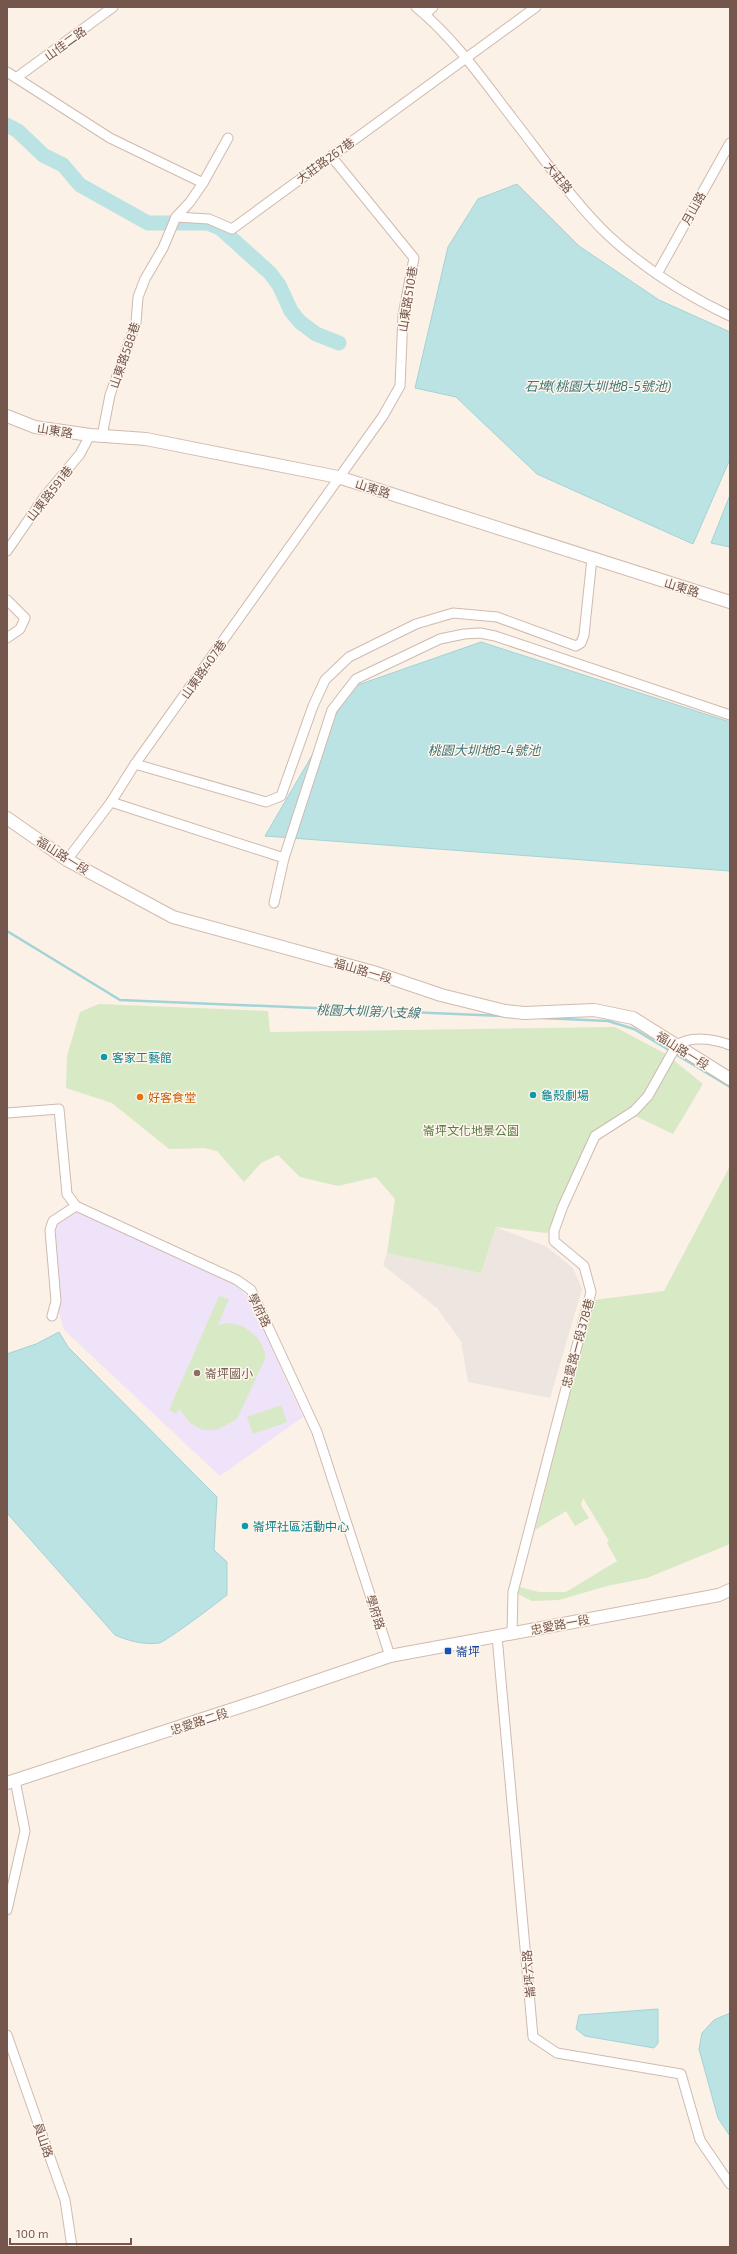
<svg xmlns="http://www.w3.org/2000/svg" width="737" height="2254" font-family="'Exo 2','Noto Sans TC',sans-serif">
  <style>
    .industrial { fill: #ece5e0 }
    .education { fill: #eee3f8 }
    .green { fill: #d8e9c5 }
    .water { fill: #bce3e4; stroke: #a2d3d6 }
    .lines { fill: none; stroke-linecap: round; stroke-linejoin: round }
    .stream { stroke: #a2d3d6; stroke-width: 2.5 }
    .river { stroke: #bce3e4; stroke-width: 15 }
    .street-casing { stroke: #cfbab0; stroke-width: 11 }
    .secondary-casing { stroke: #d2baae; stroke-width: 14 }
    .street { stroke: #fff; stroke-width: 9 }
    .secondary { stroke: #fff; stroke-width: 12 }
    .culture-dot { fill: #0f9aa8; stroke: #fef6ed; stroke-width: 1.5 }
    .food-dot { fill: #e8710a; stroke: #fef6ed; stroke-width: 1.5 }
    .education-dot { fill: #8d6e63; stroke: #fef6ed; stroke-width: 1.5 }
    .transit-dot { fill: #1a4fb4; stroke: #fef6ed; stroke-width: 1.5 }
    .labels { text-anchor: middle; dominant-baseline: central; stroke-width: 3; stroke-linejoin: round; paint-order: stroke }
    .street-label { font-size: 12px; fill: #74564c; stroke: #fef6ed }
    .culture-label { font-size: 12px; fill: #0d838f; stroke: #fef6ed; text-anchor: start }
    .food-label { font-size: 12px; fill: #c56008; stroke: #fef6ed; text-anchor: start }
    .park-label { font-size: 12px; fill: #5a7944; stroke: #fef6ed }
    .education-label { font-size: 12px; fill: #785e54; stroke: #fef6ed; text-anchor: start }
    .transit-label { font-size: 12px; fill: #164399; stroke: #fef6ed; text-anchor: start }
    .water-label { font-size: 13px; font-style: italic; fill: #407678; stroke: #fef6ed }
  </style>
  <rect width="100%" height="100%" fill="#fbf1e7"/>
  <path class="industrial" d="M 496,1227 L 547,1247 L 573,1268 L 582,1289 L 550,1398 L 468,1382 L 461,1341 L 437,1308 L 383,1265 L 387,1253 L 481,1273 Z"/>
  <path class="education" d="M 80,1211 L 233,1283 L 250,1299 L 303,1417 L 220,1476 L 64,1330 L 59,1312 L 55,1228 L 64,1216 Z"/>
  <g class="green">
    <path d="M 99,1004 L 268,1011 L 270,1032 L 615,1027 L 666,1054 L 703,1084 L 673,1134 L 627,1112 L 593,1133 L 547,1233 L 496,1227 L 481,1273 L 387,1253 L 395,1199 L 376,1177 L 338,1186 L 300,1177 L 278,1155 L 261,1163 L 244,1182 L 217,1151 L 204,1148 L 169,1149 L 112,1103 L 66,1088 L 67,1056 L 80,1012 Z"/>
    <path d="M 730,1166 L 730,1544 L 647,1578 L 607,1586 L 559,1600 L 532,1601 L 518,1594 L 520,1587 L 539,1592 L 566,1592 L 617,1561 L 607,1543 L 609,1541 L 583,1498 L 581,1505 L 589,1518 L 575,1526 L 566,1511 L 535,1530 L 594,1300 L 664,1291 Z"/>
    <path d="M 219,1296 L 229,1299 L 218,1325 L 228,1323 L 243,1326 L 258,1338 L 265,1352 L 265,1359 L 237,1419 L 217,1430 L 203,1430 L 190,1423 L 179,1409 L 176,1414 L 169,1410 Z"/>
    <path d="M 281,1405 L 287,1422 L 253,1434 L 247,1417 Z"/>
  </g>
  <g class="water">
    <path d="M 517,184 L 579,246 L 659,300 L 730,332 L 730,459 L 693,544 L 537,474 L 456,397 L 415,388 L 448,247 L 478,199 Z"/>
    <path d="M 730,495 L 730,547 L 711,543 Z"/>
    <path d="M 481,642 L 730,722 L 730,871 L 265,836 L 352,687 Z"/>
    <path d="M 59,1332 L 68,1347 L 217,1497 L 214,1550 L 227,1562 L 227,1595 C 217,1603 167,1641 159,1643 C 143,1645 129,1641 115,1635 L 7,1513 L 7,1354 L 36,1344 Z"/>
    <path d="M 658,2009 L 658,2043 L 654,2048 L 585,2036 L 576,2029 L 579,2015 Z"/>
    <path d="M 730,2013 L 730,2136 L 718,2118 L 699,2049 L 702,2033 L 714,2020 Z"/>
  </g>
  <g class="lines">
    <g class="stream">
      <path d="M 7,931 L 120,1000 L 503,1016"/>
      <path d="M 542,1018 L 608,1021 L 634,1029 L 730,1087"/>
    </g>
    <path class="river" d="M 7,125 L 18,131 L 43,155 L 63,165 L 80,185 L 148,223 L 208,223 L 220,228 L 270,273 L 279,285 L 291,311 L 300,322 L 316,334 L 339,343"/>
    <defs>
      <g id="street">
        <path d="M 416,7 C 454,38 483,80 513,119 C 542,156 575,204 609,236 C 645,269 686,295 730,316"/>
        <path d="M 425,14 L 433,7"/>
        <path d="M 7,72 L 110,138 L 203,183"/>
        <path d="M 16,78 L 113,7"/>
        <path d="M 176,217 L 209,219 L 232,229 L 536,7"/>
        <path d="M 657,274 L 730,143"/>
        <path d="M 102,436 L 110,395 L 136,323 L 138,297 L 145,279 L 163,248 L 176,217 L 190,202 L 203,183 L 228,138"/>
        <path d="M 7,551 L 45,496 L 80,454 L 90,435"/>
        <path d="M 7,600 L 25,618 L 20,629 L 7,638"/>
        <path d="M 135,764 L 266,802 L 281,796 L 313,706 L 325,680 L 349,657 L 416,624 L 453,613 L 497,617 L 576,646 L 581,643 L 584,635 L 592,558"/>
        <path d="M 111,802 L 284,858"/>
        <path d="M 67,860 L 111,802 L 135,764 L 383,416 L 400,386 L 403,315 L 414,258 L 331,156"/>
        <path d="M 274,903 L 284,858 L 332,710 L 356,679 L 440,639 L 464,634 L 480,633 L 495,636 L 730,715"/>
        <path d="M 7,1113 L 59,1109 L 67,1194 L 76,1206 L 237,1280 L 251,1290 L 317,1432 L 390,1656"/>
        <path d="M 52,1316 L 56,1301 L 50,1230 L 53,1221 L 76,1206"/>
        <path d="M 512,1633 L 513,1592 L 591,1292 L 584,1266 L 554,1241 L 554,1231 L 563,1206 L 595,1136 L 634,1111 L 648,1096 L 676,1046 C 690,1035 714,1039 730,1045"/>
        <path d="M 497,1636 L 533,2037 L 557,2053 L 681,2074 L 700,2140 L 730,2184"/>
        <path d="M 7,1910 L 25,1831 L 15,1780"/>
        <path d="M 7,2035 L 65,2200 L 72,2247"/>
      </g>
      <g id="secondary">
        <path d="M 7,416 L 35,427 L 90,435 L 146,439 L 338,477 L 730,602"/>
        <path d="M 7,818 L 67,860 L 173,917 L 373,972 L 441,995 L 505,1011 L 524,1013 L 594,1010 L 633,1018 L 730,1079"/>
        <path d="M 7,1783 L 255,1702 L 390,1656 L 719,1595 L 730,1590"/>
      </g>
    </defs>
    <use href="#street" class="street-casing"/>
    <use href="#secondary" class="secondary-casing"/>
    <use href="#street" class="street"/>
    <use href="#secondary" class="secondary"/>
  </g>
  <g class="culture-dot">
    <circle cx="104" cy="1057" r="4"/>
    <circle cx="533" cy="1095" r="4"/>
    <circle cx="245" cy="1526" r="4"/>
  </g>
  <circle class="food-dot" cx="140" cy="1097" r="4"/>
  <circle class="education-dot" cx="197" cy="1373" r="4"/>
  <rect class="transit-dot" x="444" y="1647" width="8" height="8" rx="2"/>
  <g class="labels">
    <g class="street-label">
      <text transform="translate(65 43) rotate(-36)">山佳二路</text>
      <text transform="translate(325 160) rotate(-36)">大莊路267巷</text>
      <text transform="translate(559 177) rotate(51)">大莊路</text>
      <text transform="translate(693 208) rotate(-61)">月山路</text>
      <text transform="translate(407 299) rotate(-81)">山東路510巷</text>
      <text transform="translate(124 355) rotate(-71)">山東路588巷</text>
      <text transform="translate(55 430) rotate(9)">山東路</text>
      <text transform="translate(373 488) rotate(18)">山東路</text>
      <text transform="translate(49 493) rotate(-52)">山東路591巷</text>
      <text transform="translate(682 587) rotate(18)">山東路</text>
      <text transform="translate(203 669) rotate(-55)">山東路407巷</text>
      <text transform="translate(63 855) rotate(32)">福山路一段</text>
      <text transform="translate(363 970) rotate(16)">福山路一段</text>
      <text transform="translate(683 1050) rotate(32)">福山路一段</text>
      <text transform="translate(260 1310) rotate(64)">學府路</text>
      <text transform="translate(577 1343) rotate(-75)">忠愛路一段378巷</text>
      <text transform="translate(376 1612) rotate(72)">學府路</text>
      <text transform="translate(560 1624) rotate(-11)">忠愛路一段</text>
      <text transform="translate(199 1721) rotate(-18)">忠愛路二段</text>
      <text transform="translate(528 1974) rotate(-95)">崙坪六路</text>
      <text transform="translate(44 2140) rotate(71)">員山路</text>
    </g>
    <g class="culture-label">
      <text x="112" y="1057">客家工藝館</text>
      <text x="541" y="1095">龜殼劇場</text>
      <text x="253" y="1526">崙坪社區活動中心</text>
    </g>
    <g class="food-label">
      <text x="148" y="1097">好客食堂</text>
    </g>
    <g class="park-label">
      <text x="471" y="1130">崙坪文化地景公園</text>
    </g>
    <g class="education-label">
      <text x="205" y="1373">崙坪國小</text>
    </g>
    <g class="transit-label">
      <text x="456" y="1651">崙坪</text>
    </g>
    <g class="water-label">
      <text x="598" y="386">石埤(桃園大圳地8-5號池)</text>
      <text x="484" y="750">桃園大圳地8-4號池</text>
      <text transform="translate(368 1011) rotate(2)">桃園大圳第八支線</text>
    </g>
  </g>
  <rect width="737" height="2254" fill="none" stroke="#74564c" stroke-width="16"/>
  <path d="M10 2238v6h121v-6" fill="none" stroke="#74564c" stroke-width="2"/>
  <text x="16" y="2238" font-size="12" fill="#74564c" stroke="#fef6ed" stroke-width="3" paint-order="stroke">100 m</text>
</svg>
